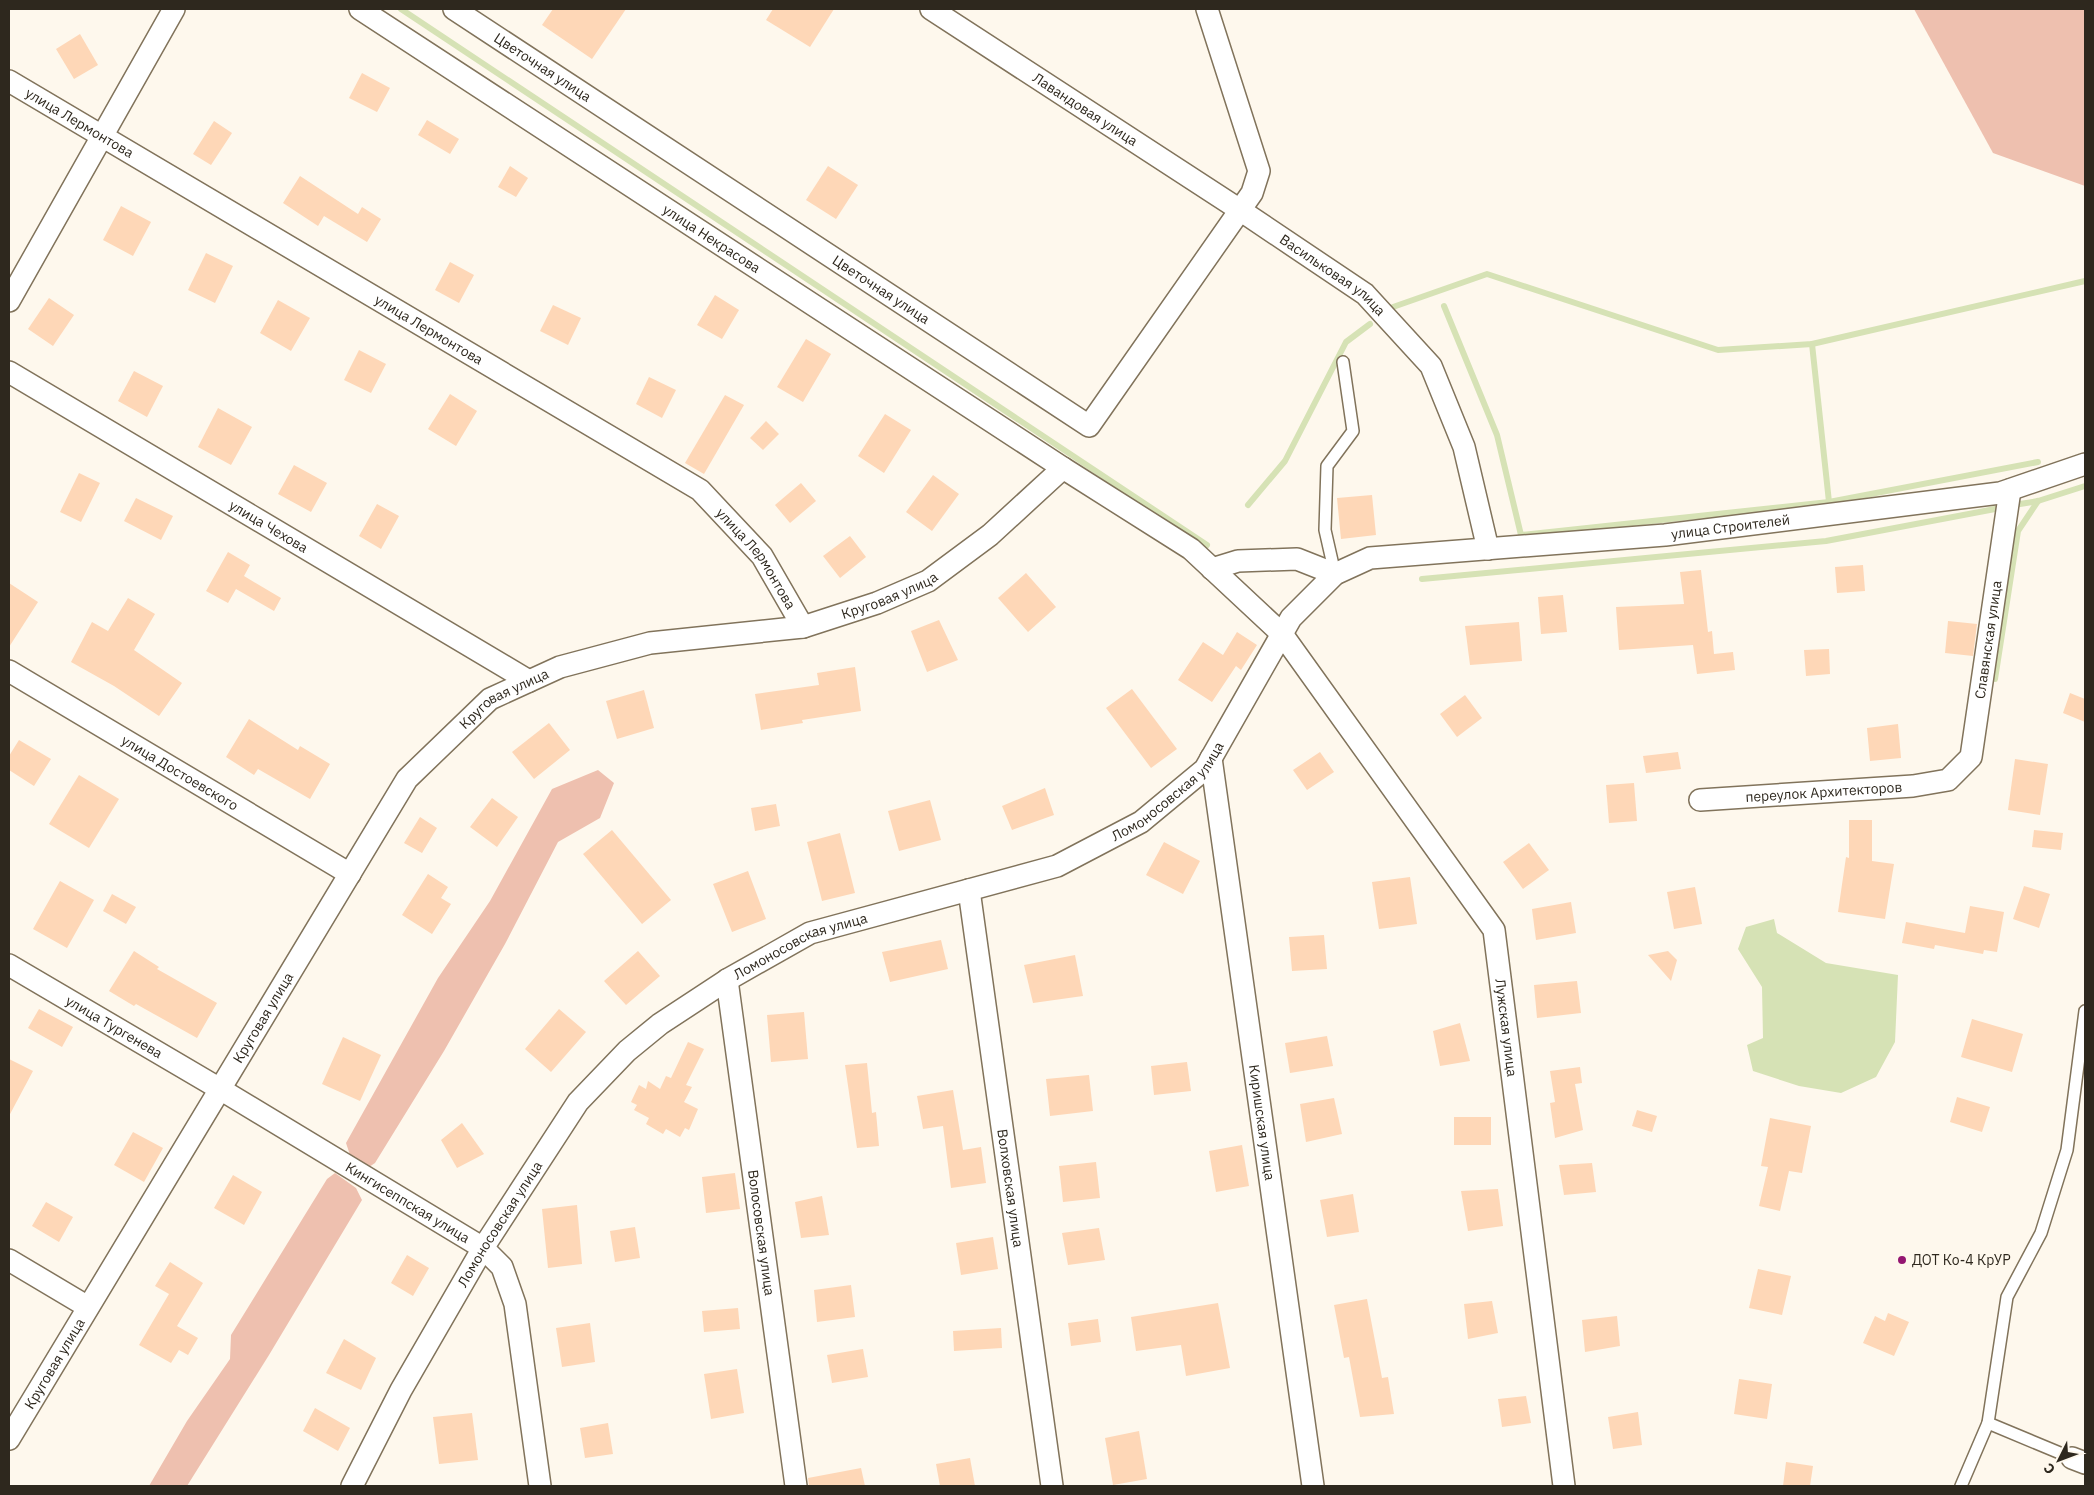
<svg xmlns="http://www.w3.org/2000/svg" width="2094" height="1495" font-family="'IBM Plex Sans',sans-serif">
  <style>
    .green { fill: #eec0af }
    .water { fill: #d6e2b5 }
    .lines { fill: none; stroke-linecap: round; stroke-linejoin: round }
    .stream { stroke: #d6e2b5; stroke-width: 6 }
    .building { fill: #fed7b7 }
    .lane-casing { stroke: #81735b; stroke-width: 14 }
    .street-casing { stroke: #81735b; stroke-width: 24 }
    .lane { stroke: #fff; stroke-width: 11 }
    .street { stroke: #fff; stroke-width: 21 }
    .poi-dot { fill: #941671; stroke: #fef8ed; stroke-width: 2 }
    .labels { text-anchor: middle; dominant-baseline: central; stroke-width: 4; stroke-linejoin: round; paint-order: stroke }
    .street-label { font-size: 14px; fill: #2e281e; stroke: #fef8ed }
    .poi-label { font-size: 14px; fill: #2e281e; stroke: #fef8ed; text-anchor: start }
  </style>
  <rect width="100%" height="100%" fill="#fef8ed"/>
  <g class="green">
    <path d="M 1914,9 L 2085,9 L 2085,186 L 1993,153 Z"/>
    <path d="M 598,770 L 614,783 L 600,818 L 558,842 L 505,944 L 444,1051 L 375,1163 L 369,1167 L 350,1155 L 346,1143 L 438,978 L 490,901 L 552,789 Z"/>
    <path d="M 335,1173 L 356,1188 L 362,1200 L 269,1355 L 187,1486 L 149,1486 L 187,1421 L 230,1359 L 231,1335 L 327,1179 Z"/>
  </g>
  <path class="water" d="M 1774,919 L 1777,933 L 1826,963 L 1898,975 L 1895,1042 L 1876,1077 L 1841,1093 L 1799,1086 L 1753,1071 L 1747,1045 L 1763,1038 L 1762,987 L 1738,949 L 1746,927 Z"/>
  <g class="lines">
    <g class="stream">
      <path d="M 401,9 L 1207,545"/>
      <path d="M 1444,306 L 1497,435 L 1521,535 L 1829,502 L 2038,462"/>
      <path d="M 1393,307 L 1487,274 L 1718,350 L 1812,344 L 2085,281"/>
      <path d="M 1812,344 L 1829,502"/>
      <path d="M 2020,504 L 2038,501 L 2085,486"/>
      <path d="M 1248,505 L 1285,461 L 1346,342 L 1370,324"/>
      <path d="M 1422,579 L 1826,541 L 1995,509"/>
      <path d="M 1995,679 L 2018,531 L 2038,501"/>
    </g>
  </g>
  <g class="building">
    <path d="M 553,9 L 626,9 L 592,59 L 542,25 Z"/>
    <path d="M 773,9 L 834,9 L 810,47 L 766,20 Z"/>
    <path d="M 80,34 L 98,65 L 74,79 L 56,49 Z"/>
    <path d="M 362,73 L 390,88 L 377,112 L 349,98 Z"/>
    <path d="M 427,120 L 459,139 L 450,154 L 418,135 Z"/>
    <path d="M 214,121 L 232,133 L 211,165 L 193,154 Z"/>
    <path d="M 510,166 L 528,178 L 516,197 L 498,187 Z"/>
    <path d="M 828,166 L 858,185 L 836,219 L 806,200 Z"/>
    <path d="M 300,176 L 358,214 L 362,207 L 381,219 L 367,242 L 324,216 L 318,226 L 283,203 Z"/>
    <path d="M 121,206 L 151,222 L 133,256 L 103,240 Z"/>
    <path d="M 206,253 L 233,266 L 215,303 L 188,290 Z"/>
    <path d="M 450,262 L 474,275 L 459,303 L 435,290 Z"/>
    <path d="M 715,295 L 739,310 L 722,339 L 697,325 Z"/>
    <path d="M 49,298 L 74,315 L 53,346 L 28,329 Z"/>
    <path d="M 278,300 L 310,318 L 291,351 L 260,333 Z"/>
    <path d="M 553,305 L 581,318 L 568,345 L 540,331 Z"/>
    <path d="M 806,339 L 831,354 L 803,402 L 777,387 Z"/>
    <path d="M 359,350 L 386,364 L 371,393 L 344,380 Z"/>
    <path d="M 134,371 L 163,386 L 147,417 L 118,401 Z"/>
    <path d="M 649,377 L 676,390 L 662,418 L 636,404 Z"/>
    <path d="M 450,394 L 477,411 L 456,446 L 428,429 Z"/>
    <path d="M 725,395 L 744,405 L 704,474 L 685,463 Z"/>
    <path d="M 218,408 L 252,427 L 231,465 L 198,447 Z"/>
    <path d="M 885,414 L 911,430 L 884,473 L 858,456 Z"/>
    <path d="M 766,421 L 779,434 L 763,450 L 750,438 Z"/>
    <path d="M 294,465 L 327,483 L 311,512 L 278,494 Z"/>
    <path d="M 79,473 L 100,483 L 81,522 L 60,512 Z"/>
    <path d="M 933,475 L 959,494 L 932,531 L 906,512 Z"/>
    <path d="M 801,483 L 816,501 L 790,523 L 775,505 Z"/>
    <path d="M 1372,495 L 1376,535 L 1341,539 L 1337,498 Z"/>
    <path d="M 136,498 L 173,516 L 161,540 L 124,521 Z"/>
    <path d="M 377,504 L 399,516 L 381,549 L 359,536 Z"/>
    <path d="M 850,536 L 866,557 L 840,578 L 823,556 Z"/>
    <path d="M 228,552 L 250,565 L 244,576 L 281,598 L 274,611 L 236,589 L 228,603 L 206,591 Z"/>
    <path d="M 1863,565 L 1865,591 L 1837,593 L 1835,567 Z"/>
    <path d="M 1701,570 L 1708,632 L 1712,631 L 1714,654 L 1733,652 L 1735,670 L 1697,674 L 1693,645 L 1619,650 L 1616,607 L 1684,604 L 1680,572 Z"/>
    <path d="M 1026,573 L 1056,607 L 1028,632 L 998,598 Z"/>
    <path d="M 9,583 L 38,602 L 9,647 Z"/>
    <path d="M 1563,595 L 1567,632 L 1541,634 L 1538,597 Z"/>
    <path d="M 128,598 L 155,614 L 134,650 L 182,683 L 159,716 L 114,686 L 71,662 L 92,622 L 108,631 Z"/>
    <path d="M 939,620 L 958,660 L 927,672 L 911,631 Z"/>
    <path d="M 1948,621 L 1977,624 L 1973,656 L 1945,653 Z"/>
    <path d="M 1519,622 L 1522,661 L 1470,665 L 1465,626 Z"/>
    <path d="M 1237,632 L 1257,645 L 1241,670 L 1236,666 L 1212,702 L 1178,680 L 1203,642 L 1223,655 Z"/>
    <path d="M 1829,649 L 1830,674 L 1806,676 L 1804,650 Z"/>
    <path d="M 855,667 L 861,711 L 802,720 L 803,723 L 761,730 L 755,694 L 819,685 L 817,673 Z"/>
    <path d="M 1132,689 L 1177,749 L 1151,768 L 1106,708 Z"/>
    <path d="M 644,690 L 654,728 L 617,739 L 606,701 Z"/>
    <path d="M 2070,693 L 2085,699 L 2085,722 L 2063,713 Z"/>
    <path d="M 1465,695 L 1482,718 L 1457,737 L 1440,714 Z"/>
    <path d="M 249,719 L 298,750 L 300,746 L 330,764 L 310,799 L 258,769 L 254,775 L 226,757 Z"/>
    <path d="M 549,723 L 570,750 L 534,779 L 512,752 Z"/>
    <path d="M 1898,724 L 1901,758 L 1870,761 L 1867,728 Z"/>
    <path d="M 19,740 L 51,759 L 34,786 L 9,770 L 9,756 Z"/>
    <path d="M 1320,752 L 1334,772 L 1307,790 L 1293,770 Z"/>
    <path d="M 1678,752 L 1681,769 L 1646,773 L 1643,756 Z"/>
    <path d="M 2015,759 L 2048,764 L 2040,815 L 2008,810 Z"/>
    <path d="M 79,775 L 119,799 L 89,848 L 49,824 Z"/>
    <path d="M 1634,783 L 1637,821 L 1609,823 L 1606,785 Z"/>
    <path d="M 1045,788 L 1054,815 L 1012,830 L 1002,806 Z"/>
    <path d="M 492,798 L 518,817 L 497,847 L 470,827 Z"/>
    <path d="M 930,800 L 941,840 L 899,851 L 888,811 Z"/>
    <path d="M 776,804 L 780,826 L 755,831 L 751,808 Z"/>
    <path d="M 420,817 L 437,828 L 422,853 L 404,843 Z"/>
    <path d="M 1849,820 L 1872,820 L 1872,861 L 1894,864 L 1885,919 L 1838,912 L 1846,857 L 1849,858 Z"/>
    <path d="M 612,830 L 671,900 L 642,924 L 583,854 Z"/>
    <path d="M 2034,830 L 2063,833 L 2061,850 L 2032,847 Z"/>
    <path d="M 840,833 L 855,893 L 822,901 L 807,842 Z"/>
    <path d="M 1164,842 L 1200,861 L 1183,894 L 1146,875 Z"/>
    <path d="M 1529,843 L 1549,870 L 1523,889 L 1503,862 Z"/>
    <path d="M 748,871 L 766,919 L 732,932 L 713,884 Z"/>
    <path d="M 428,874 L 448,887 L 441,898 L 451,904 L 432,934 L 402,915 Z"/>
    <path d="M 1410,877 L 1417,924 L 1379,929 L 1372,882 Z"/>
    <path d="M 60,881 L 94,900 L 67,948 L 33,929 Z"/>
    <path d="M 2024,886 L 2050,894 L 2039,928 L 2013,919 Z"/>
    <path d="M 1695,887 L 1702,924 L 1674,929 L 1667,892 Z"/>
    <path d="M 112,894 L 136,907 L 126,924 L 103,911 Z"/>
    <path d="M 1571,902 L 1576,933 L 1536,940 L 1532,909 Z"/>
    <path d="M 1970,906 L 2004,912 L 1997,952 L 1984,950 L 1983,954 L 1935,945 L 1934,949 L 1902,943 L 1906,922 L 1965,933 Z"/>
    <path d="M 1324,935 L 1327,969 L 1292,971 L 1289,937 Z"/>
    <path d="M 941,940 L 948,969 L 890,982 L 882,952 Z"/>
    <path d="M 134,951 L 159,967 L 157,969 L 217,1003 L 197,1038 L 136,1004 L 134,1006 L 109,991 Z"/>
    <path d="M 638,951 L 660,976 L 626,1005 L 604,981 Z"/>
    <path d="M 1668,951 L 1677,960 L 1671,981 L 1648,955 Z"/>
    <path d="M 1075,955 L 1083,996 L 1033,1003 L 1024,965 Z"/>
    <path d="M 1577,981 L 1581,1013 L 1537,1018 L 1534,985 Z"/>
    <path d="M 39,1009 L 73,1027 L 62,1047 L 28,1028 Z"/>
    <path d="M 559,1009 L 586,1032 L 551,1072 L 525,1049 Z"/>
    <path d="M 804,1012 L 808,1059 L 771,1062 L 767,1015 Z"/>
    <path d="M 1972,1019 L 2023,1034 L 2012,1072 L 1961,1057 Z"/>
    <path d="M 1460,1023 L 1470,1061 L 1440,1066 L 1433,1031 Z"/>
    <path d="M 1327,1036 L 1333,1066 L 1290,1073 L 1285,1043 Z"/>
    <path d="M 343,1037 L 381,1055 L 360,1101 L 322,1084 Z"/>
    <path d="M 688,1042 L 704,1049 L 686,1085 L 692,1087 L 684,1102 L 698,1109 L 689,1130 L 685,1128 L 680,1137 L 666,1129 L 663,1134 L 646,1124 L 649,1118 L 634,1110 L 637,1105 L 631,1102 L 639,1085 L 646,1089 L 648,1081 L 660,1089 L 666,1076 L 671,1078 Z"/>
    <path d="M 9,1059 L 33,1071 L 9,1116 Z"/>
    <path d="M 1187,1062 L 1191,1091 L 1154,1095 L 1151,1066 Z"/>
    <path d="M 867,1063 L 872,1113 L 876,1112 L 879,1146 L 857,1148 L 845,1065 Z"/>
    <path d="M 1580,1067 L 1582,1083 L 1575,1084 L 1583,1130 L 1555,1138 L 1550,1103 L 1555,1102 L 1550,1071 Z"/>
    <path d="M 1089,1075 L 1093,1111 L 1050,1116 L 1046,1079 Z"/>
    <path d="M 953,1090 L 963,1150 L 981,1147 L 986,1183 L 951,1188 L 943,1126 L 923,1129 L 917,1096 Z"/>
    <path d="M 1957,1097 L 1990,1107 L 1982,1132 L 1950,1122 Z"/>
    <path d="M 1334,1098 L 1342,1134 L 1306,1142 L 1300,1104 Z"/>
    <path d="M 1637,1110 L 1657,1116 L 1652,1132 L 1632,1126 Z"/>
    <rect x="1454" y="1117" width="37" height="28"/>
    <path d="M 1770,1118 L 1811,1126 L 1802,1173 L 1789,1171 L 1780,1211 L 1759,1206 L 1768,1167 L 1761,1166 Z"/>
    <path d="M 462,1123 L 484,1154 L 457,1168 L 441,1140 Z"/>
    <path d="M 133,1132 L 163,1148 L 144,1182 L 114,1165 Z"/>
    <path d="M 1242,1145 L 1249,1186 L 1216,1192 L 1209,1151 Z"/>
    <path d="M 1096,1162 L 1100,1198 L 1063,1202 L 1059,1166 Z"/>
    <path d="M 1592,1163 L 1596,1192 L 1564,1195 L 1559,1165 Z"/>
    <path d="M 735,1173 L 740,1209 L 706,1213 L 702,1177 Z"/>
    <path d="M 233,1175 L 262,1192 L 244,1225 L 214,1208 Z"/>
    <path d="M 1498,1189 L 1503,1226 L 1468,1231 L 1461,1191 Z"/>
    <path d="M 1353,1194 L 1359,1232 L 1327,1237 L 1320,1200 Z"/>
    <path d="M 822,1196 L 829,1235 L 801,1238 L 795,1202 Z"/>
    <path d="M 46,1202 L 73,1217 L 59,1242 L 32,1226 Z"/>
    <path d="M 577,1205 L 582,1264 L 548,1268 L 542,1209 Z"/>
    <path d="M 635,1227 L 640,1258 L 615,1262 L 610,1231 Z"/>
    <path d="M 1099,1228 L 1105,1260 L 1068,1265 L 1062,1233 Z"/>
    <path d="M 993,1237 L 998,1269 L 961,1275 L 956,1243 Z"/>
    <path d="M 407,1255 L 429,1268 L 413,1296 L 391,1283 Z"/>
    <path d="M 170,1262 L 203,1283 L 177,1326 L 198,1338 L 188,1355 L 179,1350 L 171,1363 L 139,1345 L 169,1294 L 155,1286 Z"/>
    <path d="M 1758,1269 L 1791,1276 L 1782,1315 L 1749,1308 Z"/>
    <path d="M 851,1285 L 855,1317 L 817,1322 L 814,1290 Z"/>
    <path d="M 1367,1299 L 1382,1378 L 1388,1377 L 1394,1414 L 1360,1417 L 1349,1357 L 1344,1358 L 1334,1305 Z"/>
    <path d="M 1492,1301 L 1498,1333 L 1468,1339 L 1464,1304 Z"/>
    <path d="M 1218,1303 L 1230,1368 L 1186,1376 L 1181,1345 L 1136,1351 L 1131,1317 Z"/>
    <path d="M 738,1308 L 740,1329 L 704,1332 L 702,1311 Z"/>
    <path d="M 1888,1313 L 1909,1322 L 1894,1356 L 1863,1343 L 1875,1316 L 1885,1321 Z"/>
    <path d="M 1617,1316 L 1620,1346 L 1585,1352 L 1582,1320 Z"/>
    <path d="M 1098,1319 L 1101,1342 L 1071,1346 L 1068,1323 Z"/>
    <path d="M 590,1323 L 595,1362 L 562,1367 L 556,1328 Z"/>
    <path d="M 1001,1328 L 1002,1348 L 954,1351 L 953,1331 Z"/>
    <path d="M 344,1339 L 376,1358 L 361,1390 L 326,1373 Z"/>
    <path d="M 863,1349 L 868,1377 L 832,1383 L 827,1355 Z"/>
    <path d="M 737,1369 L 744,1413 L 711,1419 L 704,1374 Z"/>
    <path d="M 1739,1379 L 1772,1384 L 1767,1419 L 1734,1414 Z"/>
    <path d="M 1526,1396 L 1531,1423 L 1502,1427 L 1498,1399 Z"/>
    <path d="M 315,1408 L 350,1428 L 338,1451 L 303,1431 Z"/>
    <path d="M 1638,1412 L 1642,1445 L 1613,1449 L 1608,1417 Z"/>
    <path d="M 472,1413 L 478,1460 L 439,1464 L 433,1417 Z"/>
    <path d="M 608,1423 L 613,1454 L 585,1458 L 580,1428 Z"/>
    <path d="M 1139,1431 L 1147,1479 L 1113,1485 L 1105,1438 Z"/>
    <path d="M 970,1458 L 975,1486 L 940,1486 L 936,1464 Z"/>
    <path d="M 1786,1462 L 1813,1466 L 1810,1486 L 1783,1486 Z"/>
    <path d="M 861,1468 L 865,1486 L 809,1486 L 808,1478 Z"/>
  </g>
  <g class="lines">
    <defs>
      <g id="lane">
        <path d="M 1335,574 L 1325,530 L 1327,466 L 1353,431 L 1343,362"/>
        <path d="M 1988,1423 L 2072,1458"/>
        <path d="M 1961,1486 L 1988,1423 L 2007,1297 L 2041,1233 L 2067,1150 L 2085,1011"/>
      </g>
      <g id="street">
        <path id="s1" d="M 360,9 L 1063,468"/>
        <path id="s2" d="M 454,9 L 1089,426 L 1252,193 L 1259,171 L 1207,9"/>
        <path id="s3" d="M 931,9 L 1240,210 L 1365,294 L 1431,366 L 1464,447 L 1488,549"/>
        <path id="s4" d="M 9,81 L 700,490 L 762,556 L 803,627"/>
        <path d="M 9,301 L 174,9"/>
        <path id="s5" d="M 9,372 L 529,681"/>
        <path d="M 1212,569 L 1238,561 L 1297,559 L 1335,574"/>
        <path id="s6" d="M 9,671 L 350,874"/>
        <path id="s7" d="M 1211,758 L 1313,1486"/>
        <path id="s8" d="M 1700,800 L 1913,786 L 1948,780 L 1971,757 L 2010,490"/>
        <path id="s9" d="M 969,890 L 1052,1486"/>
        <path id="s10" d="M 9,965 L 220,1089 L 483,1248 L 502,1267 L 515,1304 L 540,1486"/>
        <path id="s11" d="M 727,980 L 796,1486"/>
        <path d="M 9,1260 L 88,1307"/>
        <path id="s12" d="M 9,1439 L 407,779 L 490,699 L 560,667 L 650,643 L 803,627 L 877,603 L 928,581 L 990,535 L 1063,468 L 1191,549 L 1282,634 L 1494,930 L 1564,1486"/>
        <path d="M 2072,1458 L 2085,1463"/>
        <path id="s13" d="M 352,1486 L 401,1390 L 483,1248 L 578,1102 L 627,1051 L 660,1024 L 727,980 L 810,933 L 1057,866 L 1141,822 L 1205,769 L 1291,618 L 1335,574 L 1370,558 L 1665,535 L 2000,493 L 2085,464"/>
      </g>
    </defs>
    <use href="#lane" class="lane-casing"/>
    <use href="#street" class="street-casing"/>
    <use href="#lane" class="lane"/>
    <use href="#street" class="street"/>
  </g>
  <circle class="poi-dot" cx="1902" cy="1260" r="5"/>
  <g class="labels">
    <g class="street-label">
      <text stroke="none"><textPath href="#s2" startOffset="106">Цветочная улица</textPath></text>
      <text stroke="none"><textPath href="#s3" startOffset="184">Лавандовая улица</textPath></text>
      <text stroke="none"><textPath href="#s4" startOffset="82">улица Лермонтова</textPath></text>
      <text stroke="none"><textPath href="#s1" startOffset="420">улица Некрасова</textPath></text>
      <text stroke="none"><textPath href="#s3" startOffset="482">Васильковая улица</textPath></text>
      <text stroke="none"><textPath href="#s2" startOffset="511">Цветочная улица</textPath></text>
      <text stroke="none"><textPath href="#s4" startOffset="488">улица Лермонтова</textPath></text>
      <text stroke="none"><textPath href="#s5" startOffset="302">улица Чехова</textPath></text>
      <text stroke="none"><textPath href="#s13" startOffset="1805">улица Строителей</textPath></text>
      <text stroke="none"><textPath href="#s4" startOffset="892">улица Лермонтова</textPath></text>
      <text stroke="none"><textPath href="#s12" startOffset="1302">Круговая улица</textPath></text>
      <text stroke="none"><textPath href="#s8" startOffset="400">Славянская улица</textPath></text>
      <text stroke="none"><textPath href="#s12" startOffset="898">Круговая улица</textPath></text>
      <text stroke="none"><textPath href="#s6" startOffset="199">улица Достоевского</textPath></text>
      <text stroke="none"><textPath href="#s13" startOffset="1126">Ломоносовская улица</textPath></text>
      <text stroke="none"><textPath href="#s8" startOffset="124">переулок Архитекторов</textPath></text>
      <text stroke="none"><textPath href="#s13" startOffset="721">Ломоносовская улица</textPath></text>
      <text stroke="none"><textPath href="#s12" startOffset="492">Круговая улица</textPath></text>
      <text stroke="none"><textPath href="#s10" startOffset="122">улица Тургенева</textPath></text>
      <text stroke="none"><textPath href="#s12" startOffset="2258">Лужская улица</textPath></text>
      <text stroke="none"><textPath href="#s7" startOffset="368">Киришская улица</textPath></text>
      <text stroke="none"><textPath href="#s9" startOffset="301">Волховская улица</textPath></text>
      <text stroke="none"><textPath href="#s10" startOffset="464">Кингисеппская улица</textPath></text>
      <text stroke="none"><textPath href="#s13" startOffset="301">Ломоносовская улица</textPath></text>
      <text stroke="none"><textPath href="#s11" startOffset="255">Волосовская улица</textPath></text>
      <text stroke="none"><textPath href="#s12" startOffset="88">Круговая улица</textPath></text>
    </g>
    <g class="poi-label">
      <text x="1912" y="1260">ДОТ Ко-4 КрУР</text>
    </g>
  </g>
  <rect width="2094" height="1495" fill="none" stroke="#2e281e" stroke-width="20"/>
  <g transform="translate(2059 1460) rotate(228)" stroke="#fef8ed" stroke-width="4" paint-order="stroke">
  <path d="M0-4L9 19L0 12L-9 19Z" fill="#2e281e"/>
  <text y="-8" font-size="14" font-weight="bold" text-anchor="middle" fill="#2e281e">С</text>
  </g>
</svg>
